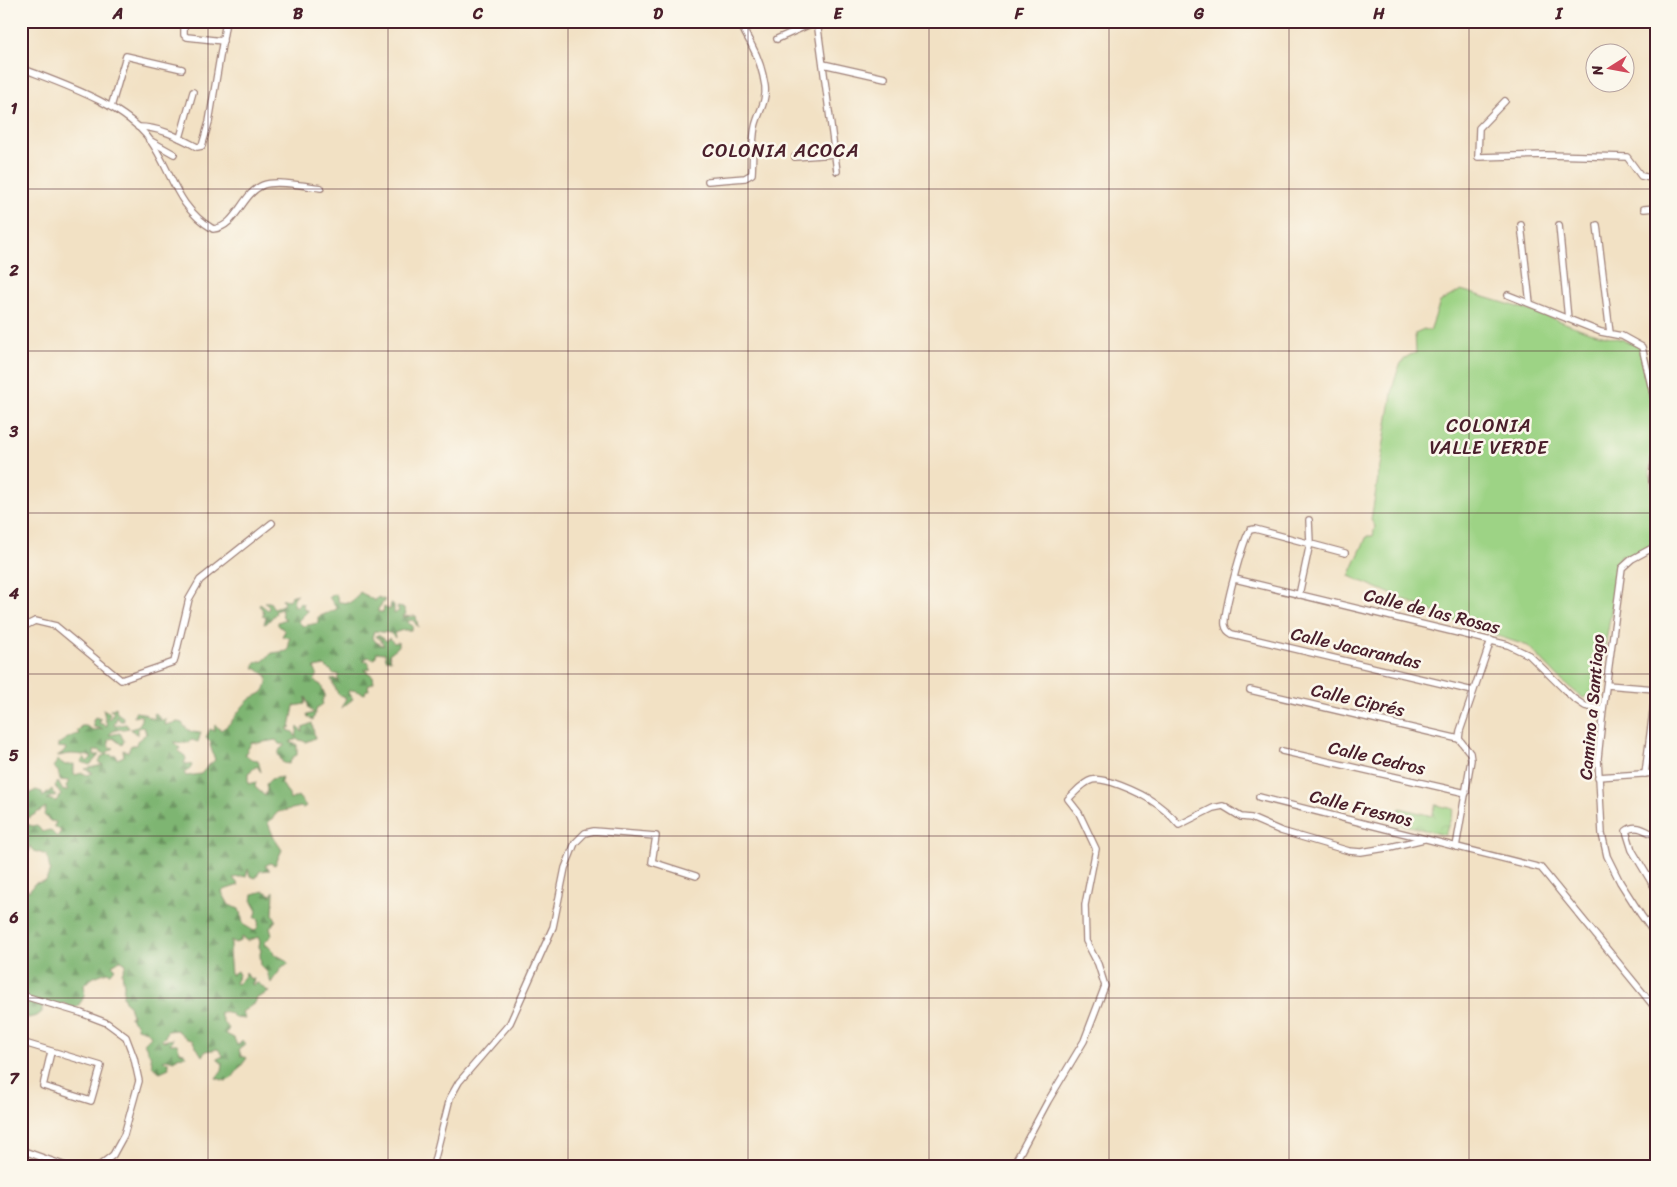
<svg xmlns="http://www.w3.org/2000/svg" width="1677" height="1187" font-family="Sriracha,sans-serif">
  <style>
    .forest { fill: url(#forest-firs); stroke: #646a4e }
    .park { fill: url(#park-crowns); stroke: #747958 }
    .pitch { fill: #9dd385; stroke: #747958 }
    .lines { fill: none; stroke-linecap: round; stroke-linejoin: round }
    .minor-casing { stroke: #9e8078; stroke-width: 8 }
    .minor { stroke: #fff; stroke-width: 5.5 }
    .grid { fill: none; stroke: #4a1f2b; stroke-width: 1; stroke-opacity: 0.55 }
    .labels { text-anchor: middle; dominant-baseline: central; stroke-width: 5; stroke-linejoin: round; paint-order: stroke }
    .street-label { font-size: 18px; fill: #4a1f2b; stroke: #fbf7ec }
    .neighbourhood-label { font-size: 19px; letter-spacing: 1px; fill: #4a1f2b; stroke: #fbf7ec }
    .neatline { fill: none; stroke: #4a1f2b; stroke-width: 2 }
    .grid-label { font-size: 16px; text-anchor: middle; font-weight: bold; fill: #4a1f2b }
  </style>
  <defs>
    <pattern id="forest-firs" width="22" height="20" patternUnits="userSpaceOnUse" patternTransform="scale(1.25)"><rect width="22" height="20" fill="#7eb572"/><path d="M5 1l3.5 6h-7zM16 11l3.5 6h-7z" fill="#69935e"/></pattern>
    <pattern id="park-crowns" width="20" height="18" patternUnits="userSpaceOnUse" patternTransform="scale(1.25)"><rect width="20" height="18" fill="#9dd385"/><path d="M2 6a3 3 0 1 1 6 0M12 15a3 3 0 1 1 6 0" fill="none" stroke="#89b573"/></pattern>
  </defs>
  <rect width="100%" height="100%" fill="#fbf7ec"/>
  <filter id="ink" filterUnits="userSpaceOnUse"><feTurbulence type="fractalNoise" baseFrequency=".02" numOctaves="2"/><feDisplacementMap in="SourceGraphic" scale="10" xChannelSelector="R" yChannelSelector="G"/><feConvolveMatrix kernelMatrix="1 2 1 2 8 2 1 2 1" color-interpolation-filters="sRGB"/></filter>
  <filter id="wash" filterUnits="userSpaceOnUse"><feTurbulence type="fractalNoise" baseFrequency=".0096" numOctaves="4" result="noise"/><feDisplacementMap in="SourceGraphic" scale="20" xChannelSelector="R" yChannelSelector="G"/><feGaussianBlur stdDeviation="1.12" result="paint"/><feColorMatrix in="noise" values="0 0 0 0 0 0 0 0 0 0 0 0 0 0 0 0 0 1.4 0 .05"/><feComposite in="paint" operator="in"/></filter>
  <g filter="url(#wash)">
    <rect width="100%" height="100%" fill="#f2e1c4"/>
    <path class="forest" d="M 360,592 L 375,601 L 378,597 L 385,600 L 378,609 L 378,612 L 383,612 L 384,607 L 390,610 L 391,602 L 394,605 L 394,614 L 399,611 L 397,607 L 404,608 L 406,614 L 402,617 L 416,616 L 418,627 L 413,620 L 408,621 L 408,623 L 413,626 L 411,630 L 403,630 L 394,633 L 395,638 L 390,633 L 374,631 L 372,637 L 376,642 L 384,646 L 380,639 L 375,636 L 378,635 L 387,641 L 389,638 L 394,643 L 398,642 L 398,647 L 389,654 L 391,660 L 386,659 L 385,653 L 377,652 L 375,659 L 368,657 L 363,661 L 368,661 L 370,669 L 364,670 L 373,676 L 374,682 L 368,685 L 369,690 L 366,690 L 365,694 L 353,690 L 348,691 L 353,699 L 341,708 L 346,698 L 338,694 L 331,679 L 335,679 L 338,681 L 338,674 L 333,674 L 330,669 L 329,670 L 325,666 L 314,668 L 317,674 L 314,681 L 321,685 L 325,695 L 322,701 L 323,704 L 317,708 L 313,720 L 307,716 L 307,715 L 314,713 L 309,709 L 306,697 L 305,704 L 294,706 L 290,728 L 288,727 L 288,730 L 293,732 L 296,737 L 298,727 L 302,732 L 303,727 L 312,723 L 315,738 L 306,742 L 297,739 L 290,742 L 297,745 L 297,755 L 293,757 L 289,764 L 283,763 L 278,754 L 280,749 L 285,745 L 279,744 L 276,740 L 258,743 L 252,742 L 245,754 L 251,759 L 258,760 L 261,772 L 257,766 L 248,773 L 248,784 L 256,782 L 255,787 L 265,796 L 267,790 L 266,784 L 271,779 L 282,777 L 281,782 L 289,795 L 290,800 L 298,796 L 306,806 L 303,808 L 301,807 L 278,812 L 268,823 L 274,838 L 282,850 L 275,865 L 270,863 L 265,866 L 270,870 L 260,871 L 256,878 L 250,876 L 248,869 L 246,876 L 233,878 L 239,885 L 224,890 L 222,892 L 229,905 L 239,909 L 244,925 L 254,931 L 258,927 L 259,919 L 255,918 L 257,911 L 252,902 L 253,894 L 264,891 L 271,895 L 274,891 L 273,914 L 276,920 L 270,928 L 272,935 L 265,942 L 265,946 L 267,945 L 273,951 L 274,954 L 284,959 L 289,964 L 283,966 C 279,973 274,977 271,983 L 267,972 L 261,966 L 260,954 L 261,950 L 259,947 L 260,942 L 258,937 L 247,941 L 242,937 L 241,941 L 235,943 L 231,940 L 231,948 L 229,951 L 231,975 L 237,971 L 239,975 L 235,983 L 237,984 L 244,977 L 246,972 L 249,978 L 254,979 L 252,985 L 258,983 L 269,992 L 257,998 L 255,1003 L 242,1012 L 245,1019 L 235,1018 C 230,1012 226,1010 219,1013 L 225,1025 L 229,1028 L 226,1034 L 234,1038 L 237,1045 L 242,1040 L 246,1045 L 239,1049 L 241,1056 L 247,1058 L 232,1078 L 226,1081 L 216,1078 L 222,1070 L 223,1064 L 217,1059 L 223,1056 L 218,1049 L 206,1051 L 202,1056 L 192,1040 L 187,1039 L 177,1030 L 167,1031 L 165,1037 L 161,1040 L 163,1041 L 173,1039 L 170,1044 L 177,1044 L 180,1052 L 184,1053 L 186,1056 L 177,1057 L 175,1061 L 166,1059 L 163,1061 L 168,1062 L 169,1068 L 160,1072 L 153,1067 L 150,1055 L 144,1043 L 151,1036 L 147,1031 L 137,1028 L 137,1025 L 129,1017 L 132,1016 L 129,1005 L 126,1003 L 123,996 L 124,985 L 122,973 L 126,964 L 120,960 L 112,965 L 115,968 L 111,973 L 107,972 L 94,977 L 84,984 C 86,996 83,1000 76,1008 L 68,1007 L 64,1003 L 58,1008 L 50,1005 L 42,1006 L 42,1012 L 37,1016 L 28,1018 L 25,1016 L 24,1006 L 21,1003 L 21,886 L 29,891 L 35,883 L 46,881 L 50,870 L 47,855 L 34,851 L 30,846 L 29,852 L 24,850 L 21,851 L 21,837 L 22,838 L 27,824 L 32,826 L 37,825 L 42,832 L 50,830 L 57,837 L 61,831 L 54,826 L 56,822 L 50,821 L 44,815 L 46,807 L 29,818 L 21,812 L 21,802 L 25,800 L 25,796 L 36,790 L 42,792 L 43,797 L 52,789 L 53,793 L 56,795 L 47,799 L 56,801 L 61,795 L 55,786 L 58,782 L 63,791 L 68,790 L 66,786 L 69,781 L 60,780 L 58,771 L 53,767 L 58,760 L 65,765 L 74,764 L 74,775 L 83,773 L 87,775 L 93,773 L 85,769 L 103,765 L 99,763 L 102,756 L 106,755 L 99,750 L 94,751 L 94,755 L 99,755 L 90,765 L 81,762 L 84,757 L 87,762 L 92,757 C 86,755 76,754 70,754 C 65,754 62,756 57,756 L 65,751 L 66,748 L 58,747 L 58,744 C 65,740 71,735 79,734 L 77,730 L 80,729 L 81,726 L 86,726 L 93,730 L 103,729 L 94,727 L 93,721 L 95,717 L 101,719 L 99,723 L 107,726 L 103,709 L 110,713 L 108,719 L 109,720 L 114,712 L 110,710 L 116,707 L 117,713 L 123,717 L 124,721 L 120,721 L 117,717 L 114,726 L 126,724 L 129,728 C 122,730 114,728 109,735 L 120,733 L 124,741 L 122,745 L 113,738 L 108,740 L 109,747 L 114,748 L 106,753 L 113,756 L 116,755 L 117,759 L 124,756 L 123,750 L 128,752 L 131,745 L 136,745 L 137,741 L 146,734 L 144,727 L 138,728 L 138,735 L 130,729 L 137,727 L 141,722 L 141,715 L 134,717 L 135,712 L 143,713 L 152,719 L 155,717 L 154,714 L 156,713 L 161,720 L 166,720 L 165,725 L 178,722 L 182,723 C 187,730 192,734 201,732 L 198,742 L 192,740 L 186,743 L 173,742 L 180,748 L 178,751 L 185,756 L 186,759 L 184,763 L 192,765 L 190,769 L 184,773 L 186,776 L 201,774 L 208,766 L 215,760 L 210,745 L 211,743 L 206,738 L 210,729 L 214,731 L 215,725 L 221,730 C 234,723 238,709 249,700 C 253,696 260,695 263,692 C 266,688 268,681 267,676 L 253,667 L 257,662 L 263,661 L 272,653 L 287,651 L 289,646 L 288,642 L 290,638 L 282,636 L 285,631 L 278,625 L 278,622 L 286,619 L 283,617 L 281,609 L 275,611 L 276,613 L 267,623 L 264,624 L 266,617 L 262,616 L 264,614 L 261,607 L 259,606 L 260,604 L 268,610 L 269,607 L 264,602 L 270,602 L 274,609 L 284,604 L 282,599 L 289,600 L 291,596 L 297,594 L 294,598 L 293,606 L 298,606 L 299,603 L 303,604 L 304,609 L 308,611 L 298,621 L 303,626 L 318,623 L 318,617 L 337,609 L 329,597 L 336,594 L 339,602 L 349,603 L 356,598 Z"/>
    <path class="park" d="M 1436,805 L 1454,809 L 1445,835 L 1396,823 L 1400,808 L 1432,816 Z"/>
    <path class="pitch" d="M 1461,290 L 1538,313 L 1589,332 L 1624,340 L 1642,348 L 1656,423 L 1650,469 L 1651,491 L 1656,492 L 1656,537 L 1648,548 L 1631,556 L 1621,555 L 1597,693 L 1583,698 L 1562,681 L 1528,646 L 1464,625 L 1349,576 L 1367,536 L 1373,536 L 1375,526 L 1371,520 L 1394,382 C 1398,369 1401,356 1416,353 L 1415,333 L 1424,329 L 1430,331 L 1440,302 Z"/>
  </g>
  <g filter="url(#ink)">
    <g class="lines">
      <defs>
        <g id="minor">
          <path d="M 79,21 L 82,24 L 126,25"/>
          <path d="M 184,21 L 184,35 L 187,37 L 223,41"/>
          <path d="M 817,21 L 837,171"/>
          <path d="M 777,39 L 817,21"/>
          <path d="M 823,64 L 885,78"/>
          <path d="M 21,68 C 62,84 124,104 150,140 C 173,173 175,206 213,229 C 237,227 241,194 263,185 C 277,180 306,186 321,188"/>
          <path d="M 1505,101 L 1479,128 L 1478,157 L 1546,155 L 1627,157 L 1641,176 L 1656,179"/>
          <path d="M 111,107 L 126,56 L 182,69"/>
          <path d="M 138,127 C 160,127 178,137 197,147 L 202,146 L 209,122 L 226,21"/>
          <path d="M 180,138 L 193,92"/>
          <path d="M 149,140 L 174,154"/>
          <path d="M 795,157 L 835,154"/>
          <path d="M 708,181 L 745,178 L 752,174 C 753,158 752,142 755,127 C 758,113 767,102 765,86 C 763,73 758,57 752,46 C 748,37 742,31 741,21"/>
          <path d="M 1644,209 L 1656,208"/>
          <path d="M 1521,225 L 1530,303"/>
          <path d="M 1559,225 L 1568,319"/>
          <path d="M 1597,225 L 1610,333"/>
          <path d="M 1508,295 L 1601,332 L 1622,336 L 1642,347 L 1656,407"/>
          <path d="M 1656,447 L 1652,481 L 1656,489"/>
          <path d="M 1656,546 L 1632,559 L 1622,568 L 1603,710 L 1598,758 L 1602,834 L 1607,856 L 1620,882 L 1641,915 L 1656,936"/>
          <path d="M 1345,553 L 1255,529 L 1250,530 C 1243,540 1223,613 1225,625 C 1226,630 1228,632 1232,634 L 1473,691"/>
          <path d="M 1235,579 L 1508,645 L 1529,655 L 1573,698 L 1585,706 L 1603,710"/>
          <path d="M 1299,595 L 1310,543 L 1309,520"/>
          <path d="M 21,628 L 35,621 L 56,626 L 121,680 L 174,662 L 189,599 L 200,580 L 272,523"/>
          <path d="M 1607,685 L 1655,689"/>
          <path d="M 1250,690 L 1459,739"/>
          <path d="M 1282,751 L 1466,793"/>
          <path d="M 1645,774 L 1656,687"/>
          <path d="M 1598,777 L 1656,773"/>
          <path d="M 1259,797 L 1541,868 L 1656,1009"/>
          <path d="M 1656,836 C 1646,831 1636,823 1626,831 L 1632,850 L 1656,890"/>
          <path d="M 1456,847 L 1471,760 L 1470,753 L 1459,739 L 1460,731 L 1491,640"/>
          <path d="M 21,995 L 81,1013 L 107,1023 L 126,1037 L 134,1058 L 139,1081 L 124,1135 L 113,1155 L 99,1166"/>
          <path d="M 21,1042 L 101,1066 L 91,1101 L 43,1086 L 51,1052"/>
          <path d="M 21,1150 L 66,1166"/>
          <path d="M 433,1166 L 450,1098 L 459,1082 L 510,1023 L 553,927 L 565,868 L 575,843 L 585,833 L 594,831 L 656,836 L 652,862 L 696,876"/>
          <path d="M 1013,1166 L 1048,1101 L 1084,1041 L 1105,986 L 1098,964 L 1086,941 L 1085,905 L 1096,849 L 1079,813 L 1068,799 C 1075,793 1083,782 1092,780 C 1098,778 1105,781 1111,782 C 1138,791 1161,803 1179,825 L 1213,808 L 1223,806 L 1241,817 L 1251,818 L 1281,831 L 1349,851 L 1361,852 L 1386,848 L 1424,839"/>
        </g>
      </defs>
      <use href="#minor" class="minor-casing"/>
      <use href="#minor" class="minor"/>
    </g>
  </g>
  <path class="grid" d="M 208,21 L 208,1166M 388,21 L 388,1166M 568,21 L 568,1166M 748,21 L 748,1166M 929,21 L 929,1166M 1109,21 L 1109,1166M 1289,21 L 1289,1166M 1469,21 L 1469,1166M 21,189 L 1656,189M 21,351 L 1656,351M 21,513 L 1656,513M 21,674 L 1656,674M 21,836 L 1656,836M 21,998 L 1656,998"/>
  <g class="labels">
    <g class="street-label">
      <text transform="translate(1432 611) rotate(14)">Calle de las Rosas</text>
      <text transform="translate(1356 648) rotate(13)">Calle Jacarandas</text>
      <text transform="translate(1358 700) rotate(13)">Calle Ciprés</text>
      <text transform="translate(1592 707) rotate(-85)">Camino a Santiago</text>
      <text transform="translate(1377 758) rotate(13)">Calle Cedros</text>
      <text transform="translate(1361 808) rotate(14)">Calle Fresnos</text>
    </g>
    <g class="neighbourhood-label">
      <text x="781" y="150">COLONIA ACOCA</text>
      <text x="1489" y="425">COLONIA<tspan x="1489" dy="22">VALLE VERDE</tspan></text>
    </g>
  </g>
  <rect width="1677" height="1187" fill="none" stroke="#fbf7ec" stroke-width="55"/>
  <g transform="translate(1610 68) rotate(259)"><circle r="24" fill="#fbf7ec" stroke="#b4a19f"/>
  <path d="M0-4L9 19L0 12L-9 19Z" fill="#d1495b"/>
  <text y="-8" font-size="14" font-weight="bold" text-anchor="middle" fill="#4a1f2b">N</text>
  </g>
  <rect x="28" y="28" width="1622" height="1132" class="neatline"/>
  <g class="grid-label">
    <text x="118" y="19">A</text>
    <text x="298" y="19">B</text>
    <text x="478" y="19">C</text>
    <text x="658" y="19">D</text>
    <text x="838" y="19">E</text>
    <text x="1019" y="19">F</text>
    <text x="1199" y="19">G</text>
    <text x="1379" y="19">H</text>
    <text x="1559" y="19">I</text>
    <text x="14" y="114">1</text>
    <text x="14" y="276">2</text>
    <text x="14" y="437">3</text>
    <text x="14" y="599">4</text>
    <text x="14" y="761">5</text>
    <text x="14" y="923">6</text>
    <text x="14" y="1084">7</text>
  </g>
</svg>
